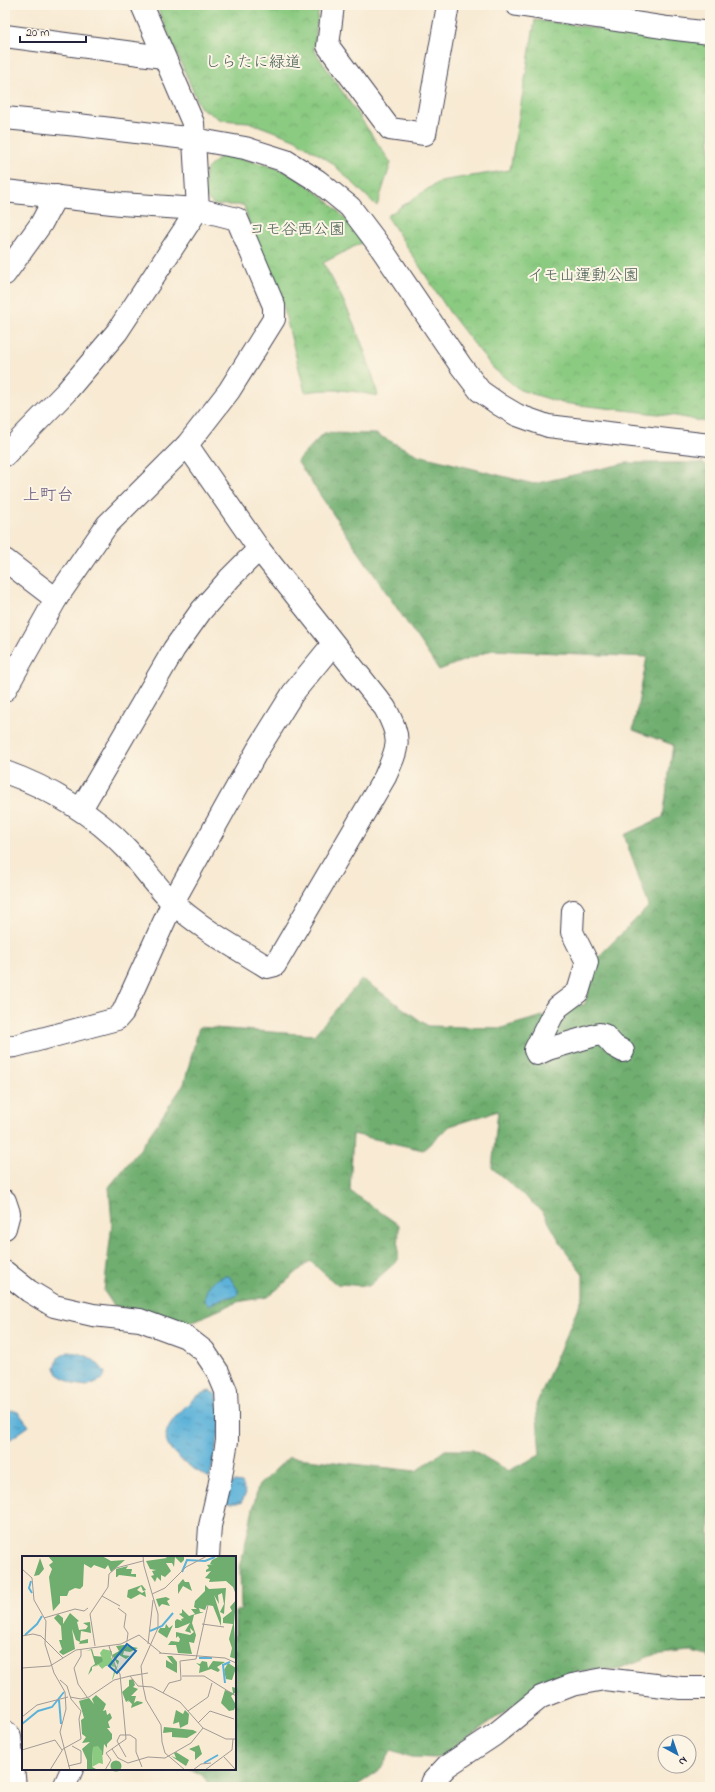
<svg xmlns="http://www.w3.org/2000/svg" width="715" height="1792" font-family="'Indie Flower','Klee One',sans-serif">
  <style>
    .forest { fill: url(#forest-crowns); stroke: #496855 }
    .park { fill: url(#park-crowns); stroke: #56765e }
    .water { fill: url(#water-ripples); stroke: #406a8a }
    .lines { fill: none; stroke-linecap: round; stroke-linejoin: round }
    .minor-casing { stroke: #424052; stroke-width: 24 }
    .minor { stroke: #fff; stroke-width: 22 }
    .labels { text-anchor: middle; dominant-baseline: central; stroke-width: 4; stroke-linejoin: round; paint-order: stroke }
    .park-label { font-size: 16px; fill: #475d54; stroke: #fcf5e5 }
    .neighbourhood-label { font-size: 17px; fill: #63537c; stroke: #fcf5e5 }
    .inset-river { fill: none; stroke: #5db2d9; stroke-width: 2 }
    .inset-road { fill: none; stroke: #a29a96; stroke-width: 1 }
    .view { fill: #1f6fb2; fill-opacity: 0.15; stroke: #1f6fb2; stroke-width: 2 }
    .inset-edge { fill: none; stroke: #22223b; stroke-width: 2 }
  </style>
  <defs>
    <pattern id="forest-crowns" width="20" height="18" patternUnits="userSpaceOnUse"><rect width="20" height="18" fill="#70ae6f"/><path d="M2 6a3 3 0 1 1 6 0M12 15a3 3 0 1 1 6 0" fill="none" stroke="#5c8d5c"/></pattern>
    <pattern id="park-crowns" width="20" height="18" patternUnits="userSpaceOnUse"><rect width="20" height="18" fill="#8bca81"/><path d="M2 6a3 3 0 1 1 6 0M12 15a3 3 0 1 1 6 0" fill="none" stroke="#78ad70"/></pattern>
    <pattern id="water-ripples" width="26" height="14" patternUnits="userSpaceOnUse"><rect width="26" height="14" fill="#5db2d9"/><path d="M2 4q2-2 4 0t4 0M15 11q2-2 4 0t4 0" fill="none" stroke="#4c90b1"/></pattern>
  </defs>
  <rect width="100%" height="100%" fill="#fcf5e5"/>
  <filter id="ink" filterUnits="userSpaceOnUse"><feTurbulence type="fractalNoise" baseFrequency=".025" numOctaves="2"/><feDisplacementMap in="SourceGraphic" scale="8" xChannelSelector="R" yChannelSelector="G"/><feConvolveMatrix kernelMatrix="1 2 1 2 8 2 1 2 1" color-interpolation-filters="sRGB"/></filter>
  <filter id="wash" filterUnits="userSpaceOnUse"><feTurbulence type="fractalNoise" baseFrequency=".012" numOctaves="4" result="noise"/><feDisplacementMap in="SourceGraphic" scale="16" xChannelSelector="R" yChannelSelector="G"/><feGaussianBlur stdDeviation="0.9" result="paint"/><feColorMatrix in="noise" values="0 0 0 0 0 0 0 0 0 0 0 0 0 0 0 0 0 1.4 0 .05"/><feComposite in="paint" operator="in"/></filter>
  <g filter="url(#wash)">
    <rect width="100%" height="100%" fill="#f8ead3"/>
    <path class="forest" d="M 324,433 L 376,434 L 418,455 L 534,484 L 626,463 L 701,463 L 710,466 L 710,1659 L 708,1656 L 689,1651 L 653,1655 L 618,1669 L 593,1669 L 553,1678 L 438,1758 L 411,1757 L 392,1750 L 381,1769 L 355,1787 L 212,1787 L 202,1775 L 189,1769 L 235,1769 L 235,1612 L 241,1609 L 240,1568 L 258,1486 L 289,1457 L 416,1471 L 445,1450 L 473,1450 L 508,1471 L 540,1455 L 536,1405 L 583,1296 L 583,1274 L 563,1247 L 543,1212 L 492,1168 L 498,1111 L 450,1126 L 423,1150 L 353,1134 L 350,1191 L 399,1225 L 398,1260 L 369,1286 L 336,1284 L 310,1261 L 268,1297 L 237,1302 L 187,1324 L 114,1306 L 104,1291 L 112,1224 L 109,1187 L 140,1149 L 184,1084 L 199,1027 L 314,1035 L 362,979 L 428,1026 L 501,1028 L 585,1004 L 595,960 L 649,906 L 624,835 L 663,817 L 673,745 L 633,730 L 647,657 L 492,650 L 439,670 L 297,461 Z"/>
    <g class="park">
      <path d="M 156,5 L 319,5 L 314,50 L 391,163 L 377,206 L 331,162 L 294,139 L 249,122 L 221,120 L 200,107 Z"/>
      <path d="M 535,20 L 710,43 L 710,423 L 676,416 L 562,403 L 520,390 L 493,368 L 450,313 L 387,216 L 440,181 L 510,170 Z"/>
      <path d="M 222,155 C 240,159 259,162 276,168 C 307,179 346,214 363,242 L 323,263 C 347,303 367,351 378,396 C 349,390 335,388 305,392 L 281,298 L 248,220 L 244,205 L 214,205 L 202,194 L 206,170 Z"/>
    </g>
    <g class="water">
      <path d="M 224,1276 L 229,1276 L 238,1290 L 238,1294 L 236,1296 L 223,1298 L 209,1305 L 205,1301 C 205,1287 211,1281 224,1276 Z"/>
      <path d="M 68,1352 C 85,1353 95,1358 105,1373 L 103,1379 L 87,1386 L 74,1384 L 58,1374 L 55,1368 L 58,1358 Z"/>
      <path d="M 210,1391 L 217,1395 L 221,1422 L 210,1478 C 196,1471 164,1452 166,1435 C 167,1426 175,1417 181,1411 C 191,1401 196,1394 210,1391 Z"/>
      <path d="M 12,1410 L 18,1412 L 29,1426 L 5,1443 L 5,1413 Z"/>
      <path d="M 234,1482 L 242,1483 L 246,1493 L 241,1503 L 224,1503 L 229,1485 Z"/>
    </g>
  </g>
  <g filter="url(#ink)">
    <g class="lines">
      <defs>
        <g id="minor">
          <path d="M 333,5 L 328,46 L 390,129 L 425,134 L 448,5"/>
          <path d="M 517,5 L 668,28 L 710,33"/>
          <path d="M 5,36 L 163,57"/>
          <path d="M 5,118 L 78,125 L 194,139 L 245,148 L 286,161 L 318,181 L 350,207 L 381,248 L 461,366 L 480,391 L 500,405 L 517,415 L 548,426 L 710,445"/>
          <path d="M 5,191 L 121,204 L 198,209 L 237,219 L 274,306 L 274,319 L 229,391 L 187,445 L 107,525 L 56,599 L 5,690"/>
          <path d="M 5,274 L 41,224 L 56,196"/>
          <path d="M 5,455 L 66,392 L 117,332 L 198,209 L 193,123 L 142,5"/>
          <path d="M 5,560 L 56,599"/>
          <path d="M 5,772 C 48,787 95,815 127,849 C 142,866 156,886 172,902 C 200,928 235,947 267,967 L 275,965 L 385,777 C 399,746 402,739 385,708 L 259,549 L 187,445"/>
          <path d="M 81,809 L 174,649 L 201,611 L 230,578 L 259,549"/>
          <path d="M 573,911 L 572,932 L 587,962 L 578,992 L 558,1007 L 552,1016 L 535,1050 L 537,1054 L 548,1049 L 599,1034 L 604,1035 L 614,1046 L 623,1051"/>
          <path d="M 5,1047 L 15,1046 L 117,1019 L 123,1012 L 173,902 L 257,751 L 293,693 L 333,644"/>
          <path d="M 5,1201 L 9,1213 L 5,1228"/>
          <path d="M 5,1272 L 29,1291 L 54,1306 L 93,1315 L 140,1320 L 186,1337 L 204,1351 L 218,1372 L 226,1391 L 227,1412 L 227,1441 L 219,1487 L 210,1526 L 208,1557"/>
          <path d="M 5,1732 L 10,1737 L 15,1787"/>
          <path d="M 64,1787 L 72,1769"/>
          <path d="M 431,1787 L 433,1781 L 447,1766 L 494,1735 L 541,1697 L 572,1685 L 604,1679 L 681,1688 L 710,1688"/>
        </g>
      </defs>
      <use href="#minor" class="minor-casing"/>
      <use href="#minor" class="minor"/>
    </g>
  </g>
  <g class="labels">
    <g class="park-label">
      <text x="253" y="63">しらたに緑道</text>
      <text x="297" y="230">コモ谷西公園</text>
      <text x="583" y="276">イモ山運動公園</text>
    </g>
    <g class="neighbourhood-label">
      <text x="48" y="495">上町台</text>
    </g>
  </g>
  <g transform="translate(22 1556)">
    <rect width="214" height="214" fill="#f8ead3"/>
    <path d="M 26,0 L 80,0 L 89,5 L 103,4 L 89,16 L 86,9 L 83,13 L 72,9 L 69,12 L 62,8 L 61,30 L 58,33 L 53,32 L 47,35 L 45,40 L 38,40 L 38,47 L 31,55 L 27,21 L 30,13 L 27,9 L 31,6 ZM 142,0 L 162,0 L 162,4 L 159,7 L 153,1 L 152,11 L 150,7 L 144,7 L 149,15 L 143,21 L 139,19 L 139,25 L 135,21 L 133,26 L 129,20 L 132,19 L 130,15 L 134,14 L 128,13 L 124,5 L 145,2 ZM 214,0 L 214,39 L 211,31 L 204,25 L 187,26 L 188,23 L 183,22 L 189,15 L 184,16 L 184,14 L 187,12 L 185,9 L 191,8 L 188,8 L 190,4 L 196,1 ZM 18,2 L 22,13 L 17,19 L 12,20 ZM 106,10 L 104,13 L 110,13 L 109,18 L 114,18 L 114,21 L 97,19 L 95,21 L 94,21 L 94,13 ZM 161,23 L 163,26 L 167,26 L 170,35 L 161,30 L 156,38 L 156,29 ZM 120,29 L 124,34 L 121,35 L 119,30 L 115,34 L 120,37 L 123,35 L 124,41 L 118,38 L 109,43 L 105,41 L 106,34 ZM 183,29 L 187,33 L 204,32 L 202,58 L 198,56 L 202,48 L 200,37 L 196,39 L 197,48 L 192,39 L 199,62 L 199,70 L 191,50 L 185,49 L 183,54 L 177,52 L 178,56 L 182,56 L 172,59 L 170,67 L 174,79 L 172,87 L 167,86 L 170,98 L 156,97 L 154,89 L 146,89 L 149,85 L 157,86 L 158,83 L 156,80 L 154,82 L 154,76 L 168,79 L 172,76 L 168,72 L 169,77 L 163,75 L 168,67 L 156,72 L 153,72 L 153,65 L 155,63 L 160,65 L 159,63 L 162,62 L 157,58 L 160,57 L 160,53 L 167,60 L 173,58 L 169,53 L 175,53 L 172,51 L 173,45 L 183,35 ZM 144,41 L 148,43 L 145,45 L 148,50 L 140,48 L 137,51 L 134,43 ZM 214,44 L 212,68 L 214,103 L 208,101 L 210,92 L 207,83 L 211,68 L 201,67 L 201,62 L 210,55 L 208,51 ZM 48,57 L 57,65 L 55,66 L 57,74 L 64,73 L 66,70 L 61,67 L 68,66 L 69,77 L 59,75 L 58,85 L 66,83 L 66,87 L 57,88 L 58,86 L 54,84 L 50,73 L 53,93 L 41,99 L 37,96 L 40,93 L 37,84 L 40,84 L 39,70 L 32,62 L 36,58 L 41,62 L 41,68 ZM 144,68 L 147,72 L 151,69 L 145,82 L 136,76 L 138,72 L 143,72 ZM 102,89 L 116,92 L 108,96 L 102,95 L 101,99 L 108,100 L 104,103 L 97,99 L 94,103 L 97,105 L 96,109 L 90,99 L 97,95 L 94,90 ZM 70,93 L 72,100 L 84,101 L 84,105 L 88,109 L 78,111 L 77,108 L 70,111 L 70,114 L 66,119 L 69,111 L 73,108 L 69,94 L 64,95 ZM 145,100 L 150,100 L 155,106 L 155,117 L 144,111 L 144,104 L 151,108 ZM 180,105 L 185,106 L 186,112 L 191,105 L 203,106 L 195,111 L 198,114 L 196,116 L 189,113 L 177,117 L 178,110 L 174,107 L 178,108 ZM 206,107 L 214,112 L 210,124 L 204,123 L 202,114 ZM 111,123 L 113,129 L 111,131 L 116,133 L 109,140 L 114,140 L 112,147 L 115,145 L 120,146 L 121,147 L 109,152 L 110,148 L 107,145 L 105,147 L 107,144 L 104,146 L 100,136 L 107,130 L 107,124 ZM 210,131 L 214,132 L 214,136 L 209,140 L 214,149 L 212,154 L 207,155 L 199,147 L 203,134 L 211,137 ZM 74,139 L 84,148 L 81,155 L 84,154 L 85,159 L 88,157 L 90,162 L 86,166 L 88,172 L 85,172 L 90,178 L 90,183 L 85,188 L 85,192 L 82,188 L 81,199 L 78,199 L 76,192 L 71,192 L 70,211 L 76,214 L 65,214 L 65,204 L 60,193 L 68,186 L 60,187 L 64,181 L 60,178 L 59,164 L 62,162 L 57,145 L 67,142 L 72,148 L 70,143 ZM 154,154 L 161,158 L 163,154 L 167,158 L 166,168 L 158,172 L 157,166 L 151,168 ZM 142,171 L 171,174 L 175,176 L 165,182 L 150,181 L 150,176 L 141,177 ZM 177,189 L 180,198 L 173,204 L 173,196 L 167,193 ZM 154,196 L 167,204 L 164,210 L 149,200 L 154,202 L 152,197 ZM88.5 210a5.5 5.5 0 1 1 11 0a5.5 5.5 0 1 1-11 0Z" fill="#70ae6f"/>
    <path d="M 81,93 L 90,95 L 89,101 L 94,111 L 96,109 L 91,123 L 90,124 L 93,111 L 85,109 L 80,113 L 77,109 L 72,111 L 81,105 L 78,97 Z" fill="#8bca81"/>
    <path d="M 76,190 L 80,195 L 81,208 L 77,207 L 70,211 L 71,191 Z" fill="#8bca81"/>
    <path class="inset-river" d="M 160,16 L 165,4 L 183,5 L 193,1M 9,25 L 7,32 L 10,37M 128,75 L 140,70 L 151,57M 3,79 L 15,68 L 20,60M 177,102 L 190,102M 203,127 L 201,109 L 208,106M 37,144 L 39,168M 0,168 L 16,155 L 30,151 L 42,136M 182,207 L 196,199"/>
    <path class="inset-road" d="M 121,0 L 122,10 L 136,58 L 136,72 L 119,110 L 121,130 L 124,144 L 139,169 L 140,186 L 143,197 L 163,214M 0,13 L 10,22 L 12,44 L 24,65 L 23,88 L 32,117 L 43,136 L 44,153 L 38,176 L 48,214M 130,38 L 143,32 L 164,11 L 185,0M 80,40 L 98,50M 96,52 L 104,58 L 102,71 L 106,77 L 105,85M 22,62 L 53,53 L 62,55 L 66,52M 180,68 L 202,71M 0,80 L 11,78 L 19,80 L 41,102 L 54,94 L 99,88 L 117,79 L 139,97M 126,88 L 131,44M 73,90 L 68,58 L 86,31 L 87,18 L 94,12 L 121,5M 59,93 L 59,100 L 52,112 L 56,128 L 65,141M 137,97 L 203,102 L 214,107M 0,112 L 28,110 L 41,102M 108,120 L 126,117M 160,120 L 182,120 L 214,140M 38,124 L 45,130 L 49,143 L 59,155 L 57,163 L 59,183 L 41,193M 141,137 L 147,127 L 159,124 L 158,105 L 174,103 L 186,49M 48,141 L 59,143 L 67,141 L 92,124 L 108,120 L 116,130 L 130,131 L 158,146 L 181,172 L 204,183 L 214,183M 166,155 L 186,141 L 190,127M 0,161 L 15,149 L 46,141M 176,167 L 188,155 L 212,163M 90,193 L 96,202 L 106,207 L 126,201 L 143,202 L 169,187 L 181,172M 0,194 L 33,184 L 40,194M 104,201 L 95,185 L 98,179 L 108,179 L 114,183 L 114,196 L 120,211M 202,201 L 213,213M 46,210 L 59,207 L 59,195 L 50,190M 28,214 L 41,193M 83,214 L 89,204 L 84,197 L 104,183 L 98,118 L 94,112 L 87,90M 171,214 L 179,208 L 189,207M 183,214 L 210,194 L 211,183"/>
    <path class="view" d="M 105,88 L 114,95 L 95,117 L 87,110 Z"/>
    <rect width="214" height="214" class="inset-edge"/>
  </g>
  <rect width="715" height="1792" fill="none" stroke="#fcf5e5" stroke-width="20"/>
  <g transform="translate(677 1754) rotate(140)"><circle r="19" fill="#fcf5e5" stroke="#a5a1a1"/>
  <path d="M0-3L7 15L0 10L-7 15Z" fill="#1f6fb2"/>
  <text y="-6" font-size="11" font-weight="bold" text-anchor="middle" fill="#22223b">N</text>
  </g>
  <path d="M20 36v6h66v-6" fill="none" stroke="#22223b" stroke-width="2"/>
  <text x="26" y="36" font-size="12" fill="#22223b" stroke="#fcf5e5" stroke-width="3" paint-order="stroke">20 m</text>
</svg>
